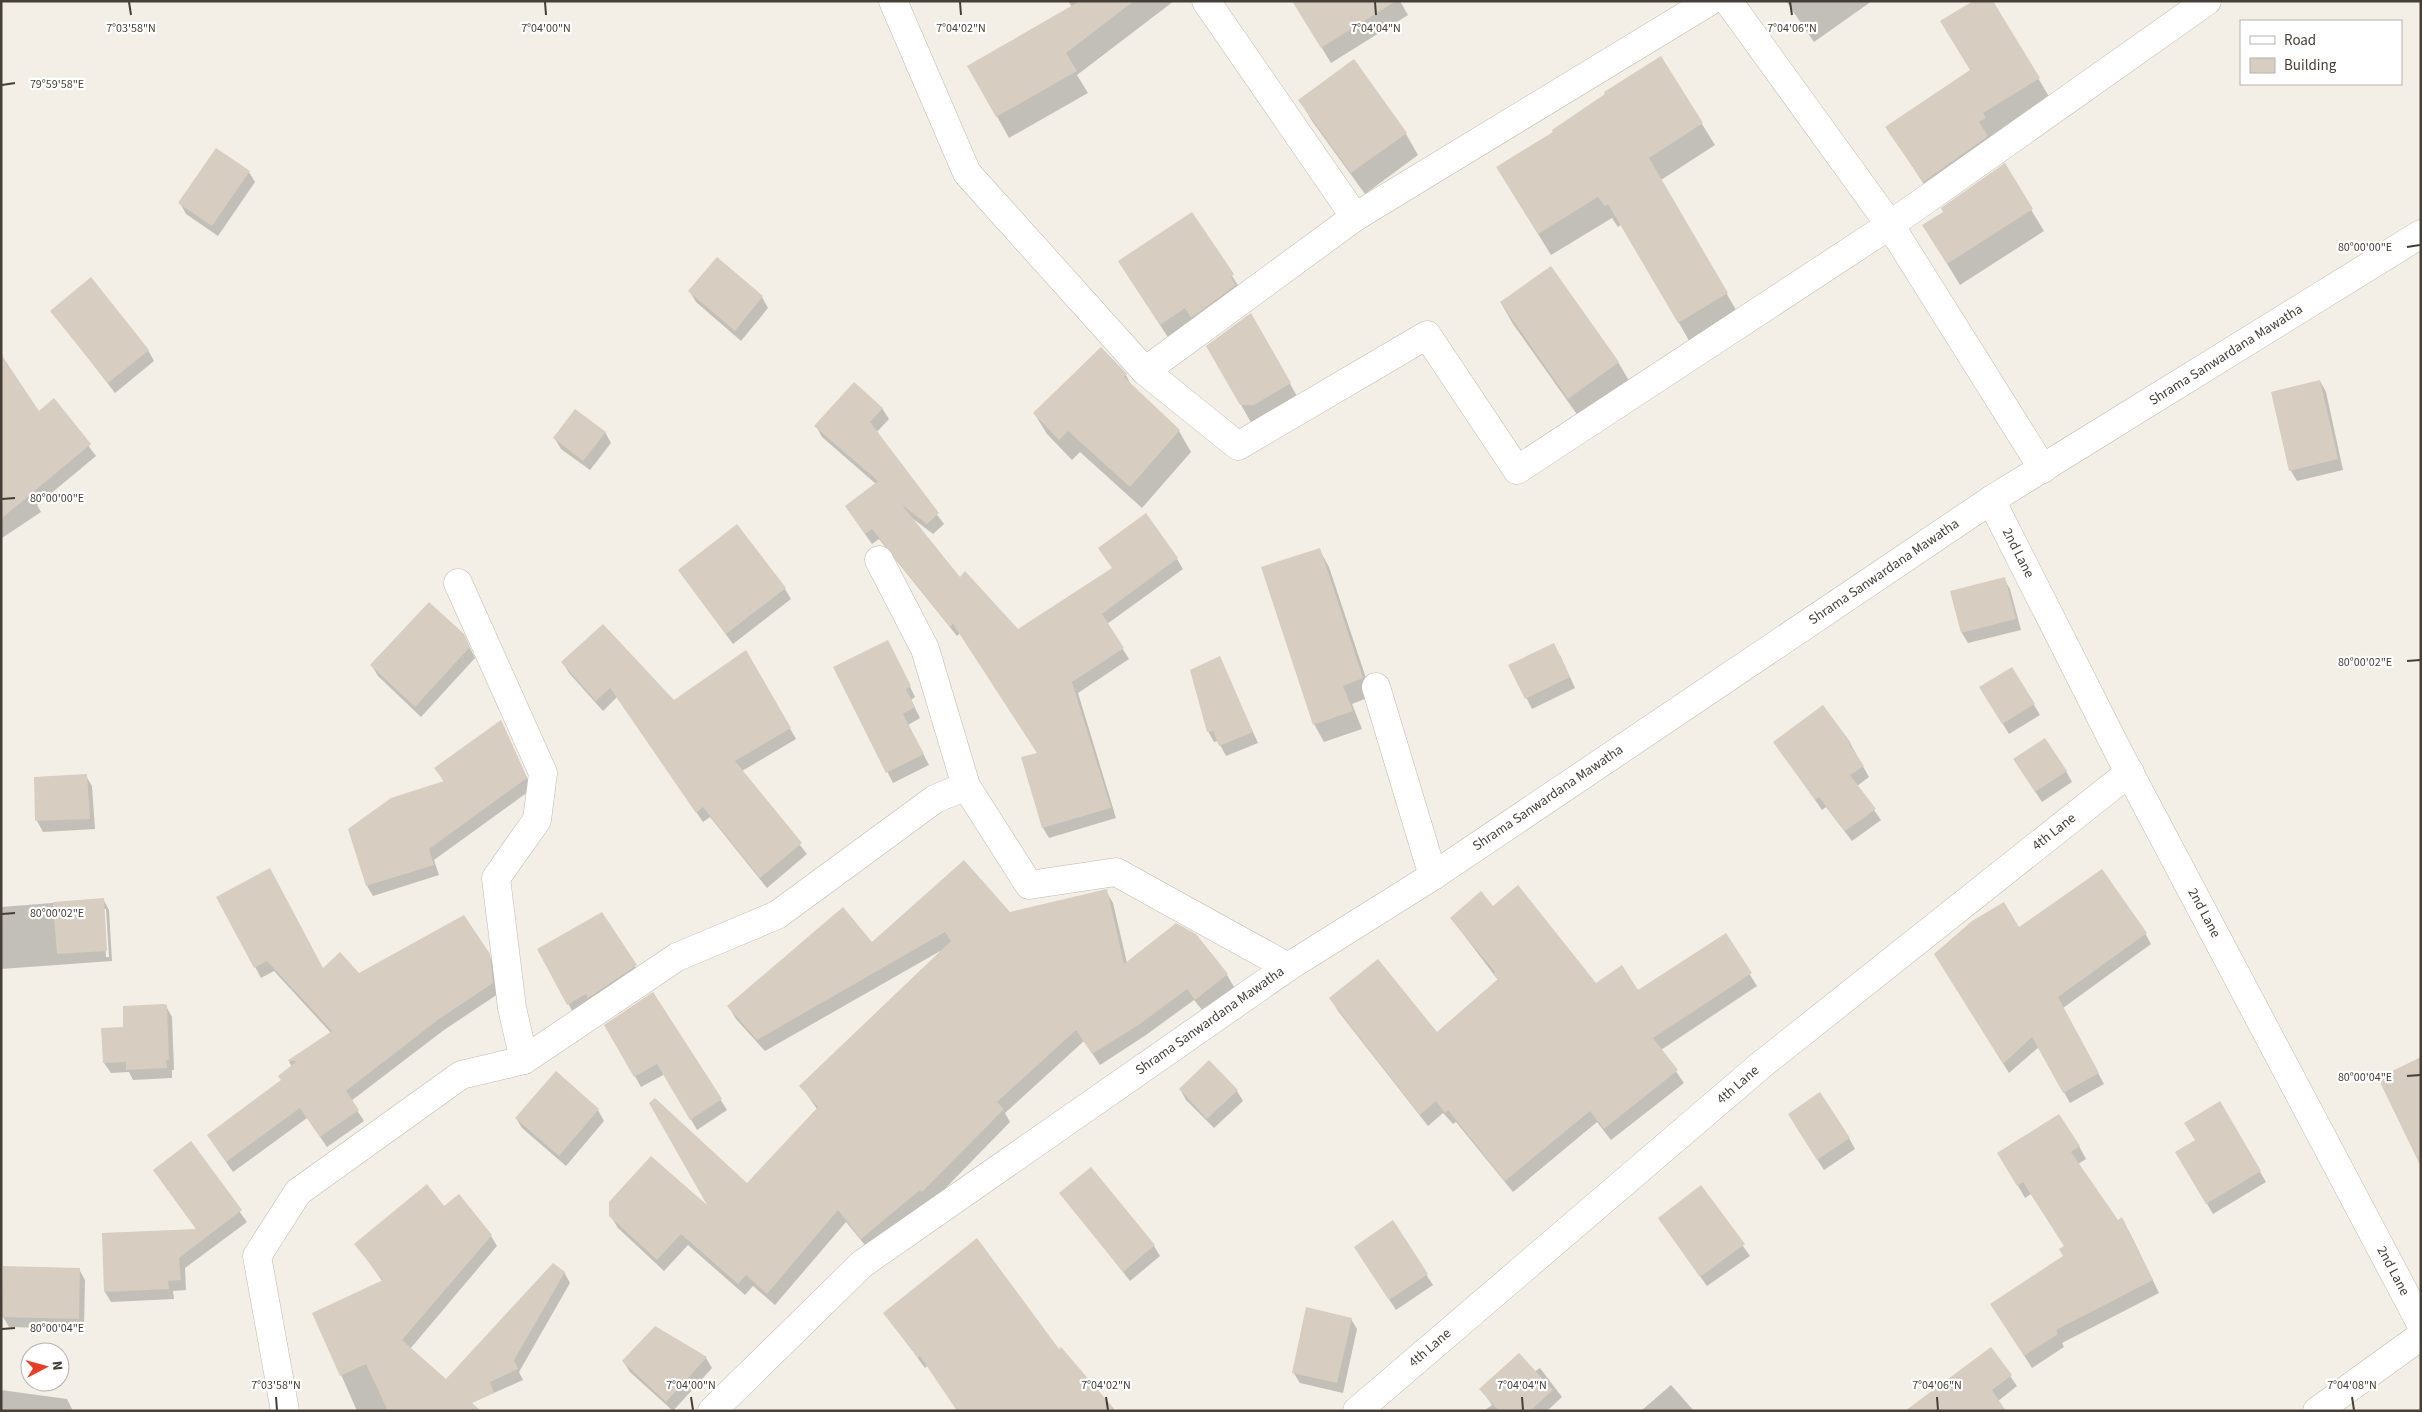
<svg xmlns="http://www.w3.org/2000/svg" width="2422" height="1412" font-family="'Source Sans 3',sans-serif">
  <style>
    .shadow { fill: #0003; fill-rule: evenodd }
    .building { fill: #d7cdc0 }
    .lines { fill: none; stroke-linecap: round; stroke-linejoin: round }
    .minor-casing { stroke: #c1b9ad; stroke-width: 29 }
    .minor { stroke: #fff; stroke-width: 28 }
    .ticks { fill: none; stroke: #463f37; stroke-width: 2 }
    .labels { text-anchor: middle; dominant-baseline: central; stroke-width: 4.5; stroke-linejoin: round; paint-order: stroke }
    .street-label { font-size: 14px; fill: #463f37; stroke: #fff }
    .ticks-label { font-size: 12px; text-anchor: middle; fill: #463f37; stroke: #fff; stroke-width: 4.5; stroke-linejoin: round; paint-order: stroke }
  </style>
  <rect width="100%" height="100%" fill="#f3efe7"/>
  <g class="shadow">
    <path d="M 1068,1 L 1174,1 L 1077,75 L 1088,93 L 1009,138 L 969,66 L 1072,7 Z"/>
    <path d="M 1293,1 L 1400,1 L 1408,15 L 1331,63 Z"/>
    <path d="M 1786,1 L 1872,1 L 1814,42 Z"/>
    <path d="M 1992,1 L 2051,100 L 1936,203 L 1887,127 L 1971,71 Z"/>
    <path d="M 1661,58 L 1715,145 L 1661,180 L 1739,315 L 1691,344 L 1622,224 L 1618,227 L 1612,218 L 1551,255 L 1510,189 L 1554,132 Z"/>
    <path d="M 1300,100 L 1406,134 L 1418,155 L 1365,194 L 1312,121 Z"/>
    <path d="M 2004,165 L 2044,231 L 1960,285 L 1924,226 L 1944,212 Z"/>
    <path d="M 249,172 L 255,182 L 218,236 L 186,214 L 180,203 Z"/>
    <path d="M 1191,213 L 1245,296 L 1173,345 L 1119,262 Z"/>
    <path d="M 718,259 L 762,297 L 768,308 L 741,341 L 696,302 L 690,292 Z"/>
    <path d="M 1501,303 L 1618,362 L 1631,384 L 1581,420 L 1513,324 Z"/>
    <path d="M 52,311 L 148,350 L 154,361 L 115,393 Z"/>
    <path d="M 1251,314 L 1302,405 L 1253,426 L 1208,346 Z"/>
    <path d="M 1,356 L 39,412 L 54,400 L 96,456 L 37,505 L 41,512 L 2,538 Z"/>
    <path d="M 1126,375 L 1132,387 L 1179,431 L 1191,452 L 1142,508 L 1080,452 L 1072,460 L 1047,434 L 1034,413 Z"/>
    <path d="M 2320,381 L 2326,392 L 2343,470 L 2297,481 L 2291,471 Z"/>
    <path d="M 882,408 L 889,419 L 876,433 L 944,524 L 933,534 L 912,518 L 959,578 L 1018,630 L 1177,559 L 1183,569 L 1107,624 L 1129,659 L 1078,693 L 1116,818 L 1049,838 L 1043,828 L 1023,758 L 1038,754 L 960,633 L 957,636 L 879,539 L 872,544 L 846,507 L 876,484 L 822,437 L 816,426 Z"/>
    <path d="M 605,432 L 611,443 L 590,470 L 561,449 L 555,439 Z"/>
    <path d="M 1319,549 L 1329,567 L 1372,696 L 1352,704 L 1362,729 L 1324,742 L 1314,724 Z"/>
    <path d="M 679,571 L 785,589 L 791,599 L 733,644 Z"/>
    <path d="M 2004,579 L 2010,589 L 2021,630 L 1968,643 L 1962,633 L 1951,592 Z"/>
    <path d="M 469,646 L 475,658 L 421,717 L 378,676 L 372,666 Z"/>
    <path d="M 746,651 L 796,739 L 742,771 L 807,854 L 767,888 L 710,817 L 703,822 L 617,697 L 603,711 L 569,673 L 563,663 L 674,702 Z"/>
    <path d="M 893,652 L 915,697 L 911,700 L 920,718 L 908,725 L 929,765 L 893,783 L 835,668 Z"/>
    <path d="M 1560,655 L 1575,688 L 1532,709 L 1510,666 Z"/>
    <path d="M 1219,658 L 1258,743 L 1226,756 L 1218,741 L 1214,742 L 1208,731 Z"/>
    <path d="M 2012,668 L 2040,715 L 2009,734 L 1981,688 Z"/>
    <path d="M 504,727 L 532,789 L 434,860 L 439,875 L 373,896 L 367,886 L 444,782 L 436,768 Z"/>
    <path d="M 1775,742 L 1850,743 L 1869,777 L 1857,786 L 1881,820 L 1852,841 L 1826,807 L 1822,810 Z"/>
    <path d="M 2021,770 L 2066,771 L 2072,782 L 2042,802 Z"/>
    <path d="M 86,776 L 92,786 L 95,829 L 43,832 L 37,821 L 35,778 Z"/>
    <path d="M 1106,891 L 1113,903 L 1127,963 L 1227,975 L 1234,987 L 1203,1011 L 1194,1000 L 1146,1035 L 1100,1065 L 1084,1041 L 1005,1113 L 1010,1122 L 930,1204 L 869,1250 L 846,1222 L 775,1305 L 753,1286 L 745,1295 L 688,1245 L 664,1271 L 618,1228 L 610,1215 L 711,1210 L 747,1185 L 817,1109 L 801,1086 L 942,950 L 765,1051 L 736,1019 L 729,1007 L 872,944 Z"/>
    <path d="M 218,897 L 323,969 L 359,975 L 489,955 L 495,966 L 498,994 L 444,1030 L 351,1101 L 364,1121 L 327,1147 L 307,1118 L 233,1172 L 208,1136 L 282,1081 L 292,1067 L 289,1062 L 331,1033 L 274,971 L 261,978 Z"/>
    <path d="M 103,899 L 109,910 L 112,961 L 1,969 L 1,907 ZM 103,909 L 106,909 L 109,957 L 106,957 Z"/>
    <path d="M 1493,907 L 1596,985 L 1638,992 L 1725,935 L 1757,986 L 1661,1050 L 1684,1083 L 1611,1140 L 1597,1122 L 1513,1192 L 1456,1122 L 1453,1124 L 1443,1113 L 1428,1126 L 1338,1011 L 1331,999 L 1437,1034 L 1498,980 L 1451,918 Z"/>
    <path d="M 602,914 L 641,976 L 574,1014 L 538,950 Z"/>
    <path d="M 2019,929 L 2145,933 L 2151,944 L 2063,1008 L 2104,1084 L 2070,1103 L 2039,1047 L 2009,1073 L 1942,964 Z"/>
    <path d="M 653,993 L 727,1110 L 697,1130 L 665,1074 L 641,1087 L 606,1025 Z"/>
    <path d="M 166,1006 L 172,1017 L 174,1070 L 172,1070 L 172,1078 L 133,1080 L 129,1072 L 111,1073 L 104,1063 L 125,1028 Z"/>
    <path d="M 556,1072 L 598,1110 L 604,1121 L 566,1166 L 522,1128 L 516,1118 Z"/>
    <path d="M 1180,1089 L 1237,1091 L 1243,1101 L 1214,1128 L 1186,1100 Z"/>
    <path d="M 2220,1103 L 2266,1182 L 2213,1214 L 2177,1153 L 2196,1141 Z"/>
    <path d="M 1795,1125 L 1849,1138 L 1855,1149 L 1824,1170 Z"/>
    <path d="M 190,1143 L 247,1222 L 185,1268 L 186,1290 L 173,1291 L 174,1299 L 111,1302 L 105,1292 L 197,1230 L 154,1170 Z"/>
    <path d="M 2079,1146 L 2086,1159 L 2078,1164 L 2117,1221 L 2129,1231 L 2159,1293 L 2062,1343 L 2064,1347 L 2032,1368 L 1999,1316 L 2065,1257 L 2065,1247 L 2031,1194 L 2025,1198 L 1999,1153 Z"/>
    <path d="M 1091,1169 L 1154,1246 L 1160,1256 L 1130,1281 L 1061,1193 Z"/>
    <path d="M 1701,1187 L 1750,1256 L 1707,1286 L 1659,1219 Z"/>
    <path d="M 444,1208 L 491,1236 L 497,1246 L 410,1349 L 446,1381 L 564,1272 L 570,1283 L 519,1372 L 523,1380 L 453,1411 L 357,1411 L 314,1313 L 383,1282 L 356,1244 Z"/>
    <path d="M 1392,1222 L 1433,1285 L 1396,1310 L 1361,1257 Z"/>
    <path d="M 79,1269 L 85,1280 L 84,1329 L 9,1327 L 3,1317 Z"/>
    <path d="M 885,1313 L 1059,1351 L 1113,1409 L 927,1366 L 925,1368 Z"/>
    <path d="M 1351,1319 L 1357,1329 L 1343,1393 L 1300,1383 L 1293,1372 Z"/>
    <path d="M 655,1328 L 706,1358 L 712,1368 L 673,1411 L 630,1372 L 623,1361 Z"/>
    <path d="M 1991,1348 L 2017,1386 L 1998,1401 L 1928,1411 Z"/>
    <path d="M 1540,1368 L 1562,1397 L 1547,1411 L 1484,1411 L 1492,1405 L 1481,1389 L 1534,1372 Z"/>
    <path d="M 1671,1385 L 1694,1411 L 1643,1411 L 1642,1410 Z"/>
    <path d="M 1,1390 L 67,1399 L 73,1411 L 1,1411 Z"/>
  </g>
  <g class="building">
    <path d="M 1080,1 L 1134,1 L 1066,53 L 1077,71 L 996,117 L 967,66 Z"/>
    <path d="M 1292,1 L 1396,1 L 1321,48 Z"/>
    <path d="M 1973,1 L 1993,1 L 2040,78 L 1983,113 L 1986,118 L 1979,122 L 1988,136 L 1923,182 L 1885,127 L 1970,70 L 1940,21 Z"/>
    <path d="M 1661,56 L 1703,123 L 1649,158 L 1728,293 L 1678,323 L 1608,204 L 1605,206 L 1598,197 L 1538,234 L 1496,167 L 1553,132 L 1552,130 L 1605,94 L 1604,92 Z"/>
    <path d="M 1354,59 L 1407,133 L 1351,173 L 1298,100 Z"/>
    <path d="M 216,148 L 250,171 L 212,226 L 178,203 Z"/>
    <path d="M 2005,163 L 2033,209 L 1947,264 L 1922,225 L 1943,212 L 1941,208 Z"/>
    <path d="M 1192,212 L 1234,274 L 1231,277 L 1236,285 L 1191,318 L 1185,308 L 1160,325 L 1118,261 Z"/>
    <path d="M 717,257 L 763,296 L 735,331 L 688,291 Z"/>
    <path d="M 1551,266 L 1619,362 L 1568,399 L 1500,302 Z"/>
    <path d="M 91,277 L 149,350 L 108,383 L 50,311 Z"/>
    <path d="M 1251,313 L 1291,383 L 1254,405 L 1240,405 L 1206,346 Z"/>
    <path d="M 1101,347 L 1127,374 L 1124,377 L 1180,430 L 1130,487 L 1068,431 L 1059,440 L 1033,413 Z"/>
    <path d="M 1,354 L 39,411 L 54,398 L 91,444 L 1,519 Z"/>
    <path d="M 2320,380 L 2338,459 L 2289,471 L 2271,392 Z"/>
    <path d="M 854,382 L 883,408 L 870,422 L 939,513 L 927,524 L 902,505 L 960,577 L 965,571 L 1018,629 L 1112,568 L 1098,548 L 1146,513 L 1178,558 L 1102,614 L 1124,648 L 1072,682 L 1111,808 L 1042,828 L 1021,757 L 1037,753 L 953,624 L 950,627 L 872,529 L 865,534 L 845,506 L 878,481 L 814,426 Z"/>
    <path d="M 575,409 L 606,432 L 583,461 L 553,438 Z"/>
    <path d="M 737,524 L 786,588 L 726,634 L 678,570 Z"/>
    <path d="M 1320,548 L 1363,678 L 1343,686 L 1353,711 L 1313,725 L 1261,567 Z"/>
    <path d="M 2005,577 L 2016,619 L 1961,633 L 1950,591 Z"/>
    <path d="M 429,602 L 464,634 L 470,647 L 415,707 L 370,665 Z"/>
    <path d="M 603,624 L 674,700 L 746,650 L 791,728 L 735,761 L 802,843 L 760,878 L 703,807 L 696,813 L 610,688 L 596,701 L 561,662 Z"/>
    <path d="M 888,640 L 911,686 L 906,689 L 915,707 L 903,714 L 924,754 L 886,773 L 833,667 Z"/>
    <path d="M 1554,643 L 1570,677 L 1525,699 L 1508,665 Z"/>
    <path d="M 1220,656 L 1253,732 L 1219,746 L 1213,731 L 1207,732 L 1190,670 Z"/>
    <path d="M 2012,667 L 2035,704 L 2002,724 L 1979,687 Z"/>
    <path d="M 1823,705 L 1851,743 L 1849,744 L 1864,766 L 1850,775 L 1876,809 L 1845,831 L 1819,797 L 1815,800 L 1773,742 Z"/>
    <path d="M 501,720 L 527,778 L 429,849 L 434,865 L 366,886 L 348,829 L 391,798 L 444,781 L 434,768 Z"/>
    <path d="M 2045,738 L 2067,771 L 2035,792 L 2013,759 Z"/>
    <path d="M 87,774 L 90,819 L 35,821 L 34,777 Z"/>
    <path d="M 964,860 L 1010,912 L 1107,889 L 1124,964 L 1176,923 L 1196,934 L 1228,974 L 1195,1000 L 1187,989 L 1140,1024 L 1092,1054 L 1076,1030 L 997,1102 L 1004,1109 L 922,1192 L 920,1190 L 861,1239 L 838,1210 L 767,1294 L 746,1275 L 738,1284 L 681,1234 L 657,1260 L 609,1216 L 609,1202 L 651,1156 L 707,1205 L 649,1103 L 655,1098 L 747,1183 L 818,1107 L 799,1086 L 951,941 L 945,932 L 757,1040 L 727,1006 L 843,907 L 872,942 Z"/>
    <path d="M 270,868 L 323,968 L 340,952 L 359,973 L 464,915 L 490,954 L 493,983 L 439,1019 L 346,1091 L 359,1110 L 320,1137 L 300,1108 L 226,1162 L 207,1135 L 281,1080 L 278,1076 L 297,1061 L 287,1061 L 332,1031 L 267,961 L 254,968 L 216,897 Z"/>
    <path d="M 2102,869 L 2147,933 L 2058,997 L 2099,1073 L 2063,1093 L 2032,1037 L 2003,1064 L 1934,954 L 1972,921 L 2004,902 L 2019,927 Z"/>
    <path d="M 1518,885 L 1596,983 L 1622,965 L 1638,990 L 1726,933 L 1752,973 L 1653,1038 L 1678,1070 L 1604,1129 L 1590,1111 L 1505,1181 L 1448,1110 L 1445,1113 L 1436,1101 L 1420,1115 L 1329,998 L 1378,959 L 1437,1032 L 1498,979 L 1493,974 L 1495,972 L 1450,918 L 1481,891 L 1493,906 Z"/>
    <path d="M 104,898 L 107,951 L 57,954 L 53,902 Z"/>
    <path d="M 602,912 L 637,965 L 588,998 L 586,994 L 567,1005 L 537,949 Z"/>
    <path d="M 653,992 L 722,1099 L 690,1120 L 657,1064 L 634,1077 L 604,1025 Z"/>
    <path d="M 164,1004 L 167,1005 L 169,1060 L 166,1060 L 167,1068 L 126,1070 L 126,1062 L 103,1063 L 101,1028 L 123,1027 L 123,1006 Z"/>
    <path d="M 2421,1057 L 2421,1167 L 2378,1078 Z"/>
    <path d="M 1209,1060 L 1238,1090 L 1207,1119 L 1179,1089 Z"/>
    <path d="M 556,1071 L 599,1109 L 559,1156 L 515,1118 Z"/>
    <path d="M 1820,1092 L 1850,1138 L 1817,1160 L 1788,1114 Z"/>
    <path d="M 2220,1101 L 2261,1171 L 2206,1204 L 2175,1152 L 2195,1140 L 2184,1123 Z"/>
    <path d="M 2059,1114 L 2080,1146 L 2071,1152 L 2118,1220 L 2122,1217 L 2153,1280 L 2056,1330 L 2058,1334 L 2024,1356 L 1990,1304 L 2063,1256 L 2059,1249 L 2064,1246 L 2023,1182 L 2017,1186 L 1997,1153 Z"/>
    <path d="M 191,1141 L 242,1210 L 179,1258 L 181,1280 L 168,1281 L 169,1289 L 104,1292 L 102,1233 L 196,1229 L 153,1170 Z"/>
    <path d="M 1091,1167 L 1155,1245 L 1123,1272 L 1059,1193 Z"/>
    <path d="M 427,1184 L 444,1206 L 459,1194 L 492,1235 L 402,1340 L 446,1379 L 553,1263 L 565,1272 L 514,1360 L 518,1369 L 490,1382 L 494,1393 L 472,1403 L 481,1411 L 388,1411 L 366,1364 L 340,1376 L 312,1313 L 383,1280 L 354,1244 Z"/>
    <path d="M 1701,1185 L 1745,1244 L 1700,1277 L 1658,1218 Z"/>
    <path d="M 1393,1220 L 1428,1274 L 1389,1300 L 1354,1247 Z"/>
    <path d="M 977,1238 L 1059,1349 L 1061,1347 L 1116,1411 L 957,1411 L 920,1356 L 918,1358 L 883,1313 Z"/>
    <path d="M 3,1266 L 80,1268 L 79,1319 L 2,1317 Z"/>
    <path d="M 1306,1307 L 1352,1318 L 1337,1383 L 1292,1373 Z"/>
    <path d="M 655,1326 L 707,1357 L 666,1402 L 622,1361 Z"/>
    <path d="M 1991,1347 L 2012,1375 L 1992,1390 L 2006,1411 L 1905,1411 Z"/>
    <path d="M 1519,1353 L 1553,1390 L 1530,1411 L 1499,1411 L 1479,1389 Z"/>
  </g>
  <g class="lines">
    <defs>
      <g id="minor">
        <path d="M 893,1 L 967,173 L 1145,371 L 1238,446 L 1427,335 L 1517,470 L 1890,225 L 2207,1"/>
        <path d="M 1206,1 L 1355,217"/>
        <path d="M 1728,1 L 1890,225 L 2043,469"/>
        <path d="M 1145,371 L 1355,217 L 1710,1"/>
        <path d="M 1991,500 L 2120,755 L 2421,1324"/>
        <path d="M 879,560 L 925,649 L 966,786 L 1029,885 L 1116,872 L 1288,967"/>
        <path d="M 458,583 L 543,773 L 537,820 L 496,878 L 512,1008 L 524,1060"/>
        <path d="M 1376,687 L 1433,876"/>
        <path d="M 285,1411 L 257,1256 L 298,1192 L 461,1075 L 524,1060 L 677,957 L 777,915 L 935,799 L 966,786"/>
        <path d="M 712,1411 L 862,1264 L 1288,967 L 1433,876 L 1991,500 L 2421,234"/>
        <path d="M 1357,1411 L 1761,1065 L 2130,772"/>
        <path d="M 2317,1411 L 2421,1336"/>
      </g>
    </defs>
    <use href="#minor" class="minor-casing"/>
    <use href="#minor" class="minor"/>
  </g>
  <path class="ticks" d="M 129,2 L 131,15M 545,2 L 546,15M 960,2 L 961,15M 1375,2 L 1376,15M 1790,2 L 1792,15M 2,85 L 15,83M 2407,247 L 2420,245M 2,499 L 15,498M 2407,661 L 2420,660M 2,914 L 15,913M 2407,1076 L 2420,1075M 2,1329 L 15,1328M 276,1397 L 277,1410M 691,1397 L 693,1410M 1106,1397 L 1108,1410M 1522,1397 L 1523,1410M 1937,1397 L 1938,1410M 2352,1397 L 2354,1410"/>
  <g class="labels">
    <g class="street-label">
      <text transform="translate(2226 355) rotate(-32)">Shrama Sanwardana Mawatha</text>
      <text transform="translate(2018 553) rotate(63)">2nd Lane</text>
      <text transform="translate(1884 572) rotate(-34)">Shrama Sanwardana Mawatha</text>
      <text transform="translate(1548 798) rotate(-34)">Shrama Sanwardana Mawatha</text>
      <text transform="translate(2054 832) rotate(-38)">4th Lane</text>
      <text transform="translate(2204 913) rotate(62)">2nd Lane</text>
      <text transform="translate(1210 1021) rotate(-35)">Shrama Sanwardana Mawatha</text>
      <text transform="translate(1738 1085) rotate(-41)">4th Lane</text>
      <text transform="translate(2393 1271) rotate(62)">2nd Lane</text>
      <text transform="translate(1430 1348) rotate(-41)">4th Lane</text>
    </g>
  </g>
  <g class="ticks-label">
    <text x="131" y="32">7°03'58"N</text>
    <text x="546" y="32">7°04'00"N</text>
    <text x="961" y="32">7°04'02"N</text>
    <text x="1376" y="32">7°04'04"N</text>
    <text x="1792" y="32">7°04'06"N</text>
    <text x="57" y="88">79°59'58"E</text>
    <text x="2365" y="251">80°00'00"E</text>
    <text x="57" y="502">80°00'00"E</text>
    <text x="2365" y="666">80°00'02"E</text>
    <text x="57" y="917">80°00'02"E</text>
    <text x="2365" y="1081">80°00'04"E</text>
    <text x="57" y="1332">80°00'04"E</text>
    <text x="276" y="1389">7°03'58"N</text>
    <text x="691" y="1389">7°04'00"N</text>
    <text x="1106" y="1389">7°04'02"N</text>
    <text x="1522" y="1389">7°04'04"N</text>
    <text x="1937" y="1389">7°04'06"N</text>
    <text x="2352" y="1389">7°04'08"N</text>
  </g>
  <rect width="2422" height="1412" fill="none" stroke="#463f37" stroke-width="5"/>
  <rect x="2240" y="20" width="162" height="65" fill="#ffffff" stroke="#b5b2af"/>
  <rect x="2250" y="36" width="25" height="8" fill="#ffffff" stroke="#b5b2af"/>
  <text x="2284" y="45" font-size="15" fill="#463f37">Road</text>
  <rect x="2250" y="58" width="25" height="15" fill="#d7cdc0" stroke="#b5b2af"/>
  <text x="2284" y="70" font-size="15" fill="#463f37">Building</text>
  <g transform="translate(45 1367) rotate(84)"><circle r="24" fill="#ffffff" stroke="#b5b2af"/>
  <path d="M0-4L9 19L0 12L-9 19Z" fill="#ef3b22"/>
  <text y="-8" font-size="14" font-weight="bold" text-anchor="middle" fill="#463f37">N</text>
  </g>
</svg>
